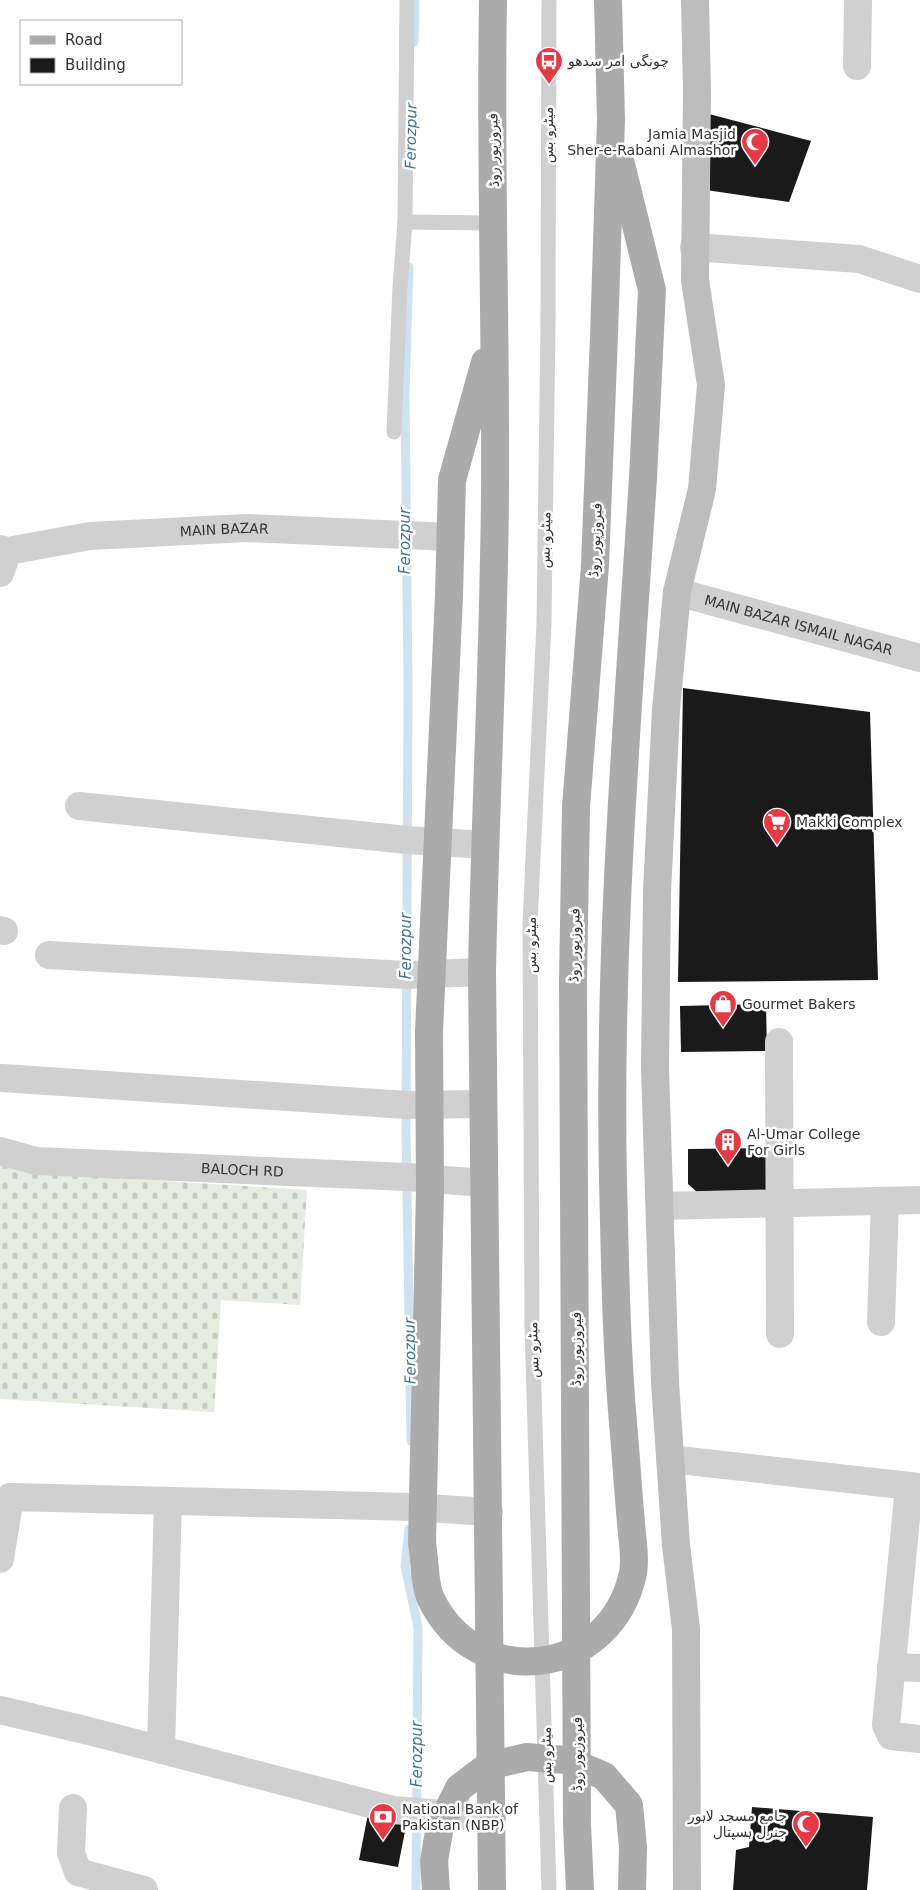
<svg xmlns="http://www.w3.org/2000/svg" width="920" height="1890" font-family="'DejaVu Sans','Noto Sans Arabic',sans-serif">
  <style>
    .cemetery { fill: url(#cemetery-stones) }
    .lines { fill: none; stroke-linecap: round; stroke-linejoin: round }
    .stream { stroke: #cfe2ee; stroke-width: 9 }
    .building { fill: #1a1a1a }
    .lane { stroke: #d0d0d0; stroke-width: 15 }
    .street { stroke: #d0d0d0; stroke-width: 28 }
    .secondary { stroke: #bdbdbd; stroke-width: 28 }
    .primary { stroke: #ababab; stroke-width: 28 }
    .primary-bridge { stroke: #ababab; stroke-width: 28 }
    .labels { text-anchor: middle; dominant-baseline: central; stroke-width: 5; stroke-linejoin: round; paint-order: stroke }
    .poi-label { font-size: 14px; fill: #333; stroke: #fff; text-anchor: start }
    .street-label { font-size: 14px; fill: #333; stroke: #fff }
    .water-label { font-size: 15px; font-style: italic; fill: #3f7597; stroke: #fff }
  </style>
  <defs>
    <pattern id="cemetery-stones" width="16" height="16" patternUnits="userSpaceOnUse" patternTransform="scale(1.25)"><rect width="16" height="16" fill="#e6ecdf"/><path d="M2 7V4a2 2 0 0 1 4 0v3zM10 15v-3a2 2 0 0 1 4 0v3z" fill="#c6cbc0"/></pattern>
  </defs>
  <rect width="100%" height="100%" fill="#fff"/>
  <path class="cemetery" d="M 0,1162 L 24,1172 L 307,1190 L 300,1305 L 221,1300 L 214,1412 L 0,1399 Z"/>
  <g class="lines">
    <g class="stream">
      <path d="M 414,42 L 415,0"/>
      <path d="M 409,267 L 405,391 L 408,687 L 406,1130 L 411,1441"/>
      <path d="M 409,1529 L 405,1566 L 418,1627 L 416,1890"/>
    </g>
  </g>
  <g class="building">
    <path d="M 709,114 L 811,141 L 789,202 L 706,190 Z"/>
    <path d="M 683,688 L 870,712 L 878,980 L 678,982 Z"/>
    <path d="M 766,1004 L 767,1051 L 681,1052 L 680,1006 Z"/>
    <path d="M 768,1148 L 768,1191 L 697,1192 L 688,1184 L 688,1149 Z"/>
    <path d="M 752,1807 L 873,1817 L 867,1890 L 733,1890 L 736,1850 L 749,1847 Z"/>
    <path d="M 368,1814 L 407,1821 L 398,1867 L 359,1860 Z"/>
  </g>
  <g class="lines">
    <g class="lane">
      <path d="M 549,0 L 548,323 L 544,623 L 530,923 L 532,1326 L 549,1890"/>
      <path d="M 405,222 L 493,223"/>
      <path d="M 394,432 L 400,287 L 405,222 L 407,0"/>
    </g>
    <g class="street">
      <path d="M 857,66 L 858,0"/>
      <path d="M 694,247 L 859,259 L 920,279"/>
      <path id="s1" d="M 0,549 L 8,551 L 90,536 L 246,528 L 451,537"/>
      <path d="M 0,573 L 8,551"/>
      <path id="s2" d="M 677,592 L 920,658"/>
      <path d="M 79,806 L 407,840 L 485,845"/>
      <path d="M 0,930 L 4,931"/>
      <path d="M 49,955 L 407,975 L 482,972"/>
      <path d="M 779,1042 L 780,1334"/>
      <path d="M 2,1078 L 406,1105 L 483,1104"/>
      <path id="s3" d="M 0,1151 L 36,1161 L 407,1177 L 484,1183"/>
      <path d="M 661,1206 L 920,1200"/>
      <path d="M 881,1322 L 885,1201"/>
      <path d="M 670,1459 L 920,1487"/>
      <path d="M 909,1487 L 886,1725 L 891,1736 L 920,1739"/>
      <path d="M 0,1559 L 10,1497 L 412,1507 L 489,1512"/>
      <path d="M 891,1667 L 920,1668"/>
      <path d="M 0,1710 L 89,1731 L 393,1810 L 492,1818"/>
      <path d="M 161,1749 L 168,1501"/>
      <path d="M 73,1808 L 71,1853 L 78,1872 L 144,1890"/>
    </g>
    <path class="secondary" d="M 687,1890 L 686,1629 L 676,1545 L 665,1382 L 655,1068 L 657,892 L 666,710 L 677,592 L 702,489 L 711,385 L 695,280 L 697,91 L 695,0"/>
    <g class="primary">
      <path d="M 619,156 L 652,290 L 643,478"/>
      <path d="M 449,596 L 452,480 L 485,362"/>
      <path d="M 492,1890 L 482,972 C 485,811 494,650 495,489 C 496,326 490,163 493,0"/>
      <path d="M 580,1890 L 577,1824 L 573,981 L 576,807 L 595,565 L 604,336 L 611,120 L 608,0"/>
    </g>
    <g class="primary-bridge">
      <path d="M 449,596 L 429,1032 L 430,1189 L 422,1543 C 425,1560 424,1584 431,1599 C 477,1694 611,1677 633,1573 C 636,1558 632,1538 631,1523 C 628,1490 626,1456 623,1423 C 616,1342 615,1261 613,1180 C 608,945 628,712 643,478"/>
      <path d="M 436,1890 L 434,1861 L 440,1826 L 459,1788 L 488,1766 L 527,1757 L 566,1760 L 604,1776 L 629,1805 L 633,1847 L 632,1890"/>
    </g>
  </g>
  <defs>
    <symbol id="bus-pin" viewBox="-11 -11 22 30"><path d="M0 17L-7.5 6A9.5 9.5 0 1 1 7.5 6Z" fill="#e63946" stroke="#fff"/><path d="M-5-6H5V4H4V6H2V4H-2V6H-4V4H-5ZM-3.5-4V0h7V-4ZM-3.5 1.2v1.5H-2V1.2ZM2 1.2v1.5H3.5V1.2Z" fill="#fff"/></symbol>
    <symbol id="mosque-pin" viewBox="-11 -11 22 30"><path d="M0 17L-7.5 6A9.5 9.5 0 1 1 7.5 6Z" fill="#e63946" stroke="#fff"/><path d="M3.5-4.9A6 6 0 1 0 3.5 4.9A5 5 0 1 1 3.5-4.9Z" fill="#fff"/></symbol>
    <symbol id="supermarket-pin" viewBox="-11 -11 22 30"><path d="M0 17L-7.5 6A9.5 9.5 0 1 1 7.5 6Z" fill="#e63946" stroke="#fff"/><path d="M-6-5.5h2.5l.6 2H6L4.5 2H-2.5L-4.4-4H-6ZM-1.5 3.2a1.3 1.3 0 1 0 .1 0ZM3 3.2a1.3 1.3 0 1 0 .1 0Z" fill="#fff"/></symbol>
    <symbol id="shop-pin" viewBox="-11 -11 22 30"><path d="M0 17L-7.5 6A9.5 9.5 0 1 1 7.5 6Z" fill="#e63946" stroke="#fff"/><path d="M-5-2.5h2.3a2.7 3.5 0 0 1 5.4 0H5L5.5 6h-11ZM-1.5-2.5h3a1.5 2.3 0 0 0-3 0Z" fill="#fff"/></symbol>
    <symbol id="building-pin" viewBox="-11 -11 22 30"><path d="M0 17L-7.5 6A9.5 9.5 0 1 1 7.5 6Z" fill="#e63946" stroke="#fff"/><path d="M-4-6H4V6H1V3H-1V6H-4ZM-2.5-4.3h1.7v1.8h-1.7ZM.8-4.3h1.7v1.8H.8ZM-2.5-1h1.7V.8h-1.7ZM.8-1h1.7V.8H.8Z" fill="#fff"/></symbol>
    <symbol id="bank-pin" viewBox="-11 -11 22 30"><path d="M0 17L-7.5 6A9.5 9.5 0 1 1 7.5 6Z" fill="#e63946" stroke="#fff"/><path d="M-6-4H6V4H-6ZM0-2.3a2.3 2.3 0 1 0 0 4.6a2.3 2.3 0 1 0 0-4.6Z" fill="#fff"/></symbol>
  </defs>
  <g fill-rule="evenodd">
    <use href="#bus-pin" x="533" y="45" width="32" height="43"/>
    <use href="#mosque-pin" x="739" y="126" width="32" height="43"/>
    <use href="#supermarket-pin" x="761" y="806" width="32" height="43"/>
    <use href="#shop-pin" x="707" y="988" width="32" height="43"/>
    <use href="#building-pin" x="712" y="1126" width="32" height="43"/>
    <use href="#bank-pin" x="367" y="1801" width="32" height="43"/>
    <use href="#mosque-pin" x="790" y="1808" width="32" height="43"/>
  </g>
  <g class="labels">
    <g class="poi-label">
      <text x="568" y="61">چونگی امر سدھو</text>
      <text x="736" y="134" text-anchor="end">Jamia Masjid<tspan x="736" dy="16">Sher-e-Rabani Almashor</tspan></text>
      <text x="796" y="822">Makki Complex</text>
      <text x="742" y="1004">Gourmet Bakers</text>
      <text x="747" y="1134">Al-Umar College<tspan x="747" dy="16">For Girls</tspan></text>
      <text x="402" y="1809">National Bank of<tspan x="402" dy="16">Pakistan (NBP)</tspan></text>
      <text x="787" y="1816" text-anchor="end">جامع مسجد لاہور<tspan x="787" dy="16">جنرل ہسپتال</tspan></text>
    </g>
    <g class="street-label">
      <text transform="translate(548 135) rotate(-90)">میٹرو بس</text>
      <text transform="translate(493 150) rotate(-91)">فیروزپور روڈ</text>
      <text stroke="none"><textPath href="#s1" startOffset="226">MAIN BAZAR</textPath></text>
      <text transform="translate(545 540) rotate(-89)">میٹرو بس</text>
      <text transform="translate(595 540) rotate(-87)">فیروزپور روڈ</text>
      <text stroke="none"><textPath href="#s2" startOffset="126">MAIN BAZAR ISMAIL NAGAR</textPath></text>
      <text transform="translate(531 945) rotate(-90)">میٹرو بس</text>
      <text transform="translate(574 945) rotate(-89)">فیروزپور روڈ</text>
      <text stroke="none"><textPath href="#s3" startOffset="244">BALOCH RD</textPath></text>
      <text transform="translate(576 1349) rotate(-90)">فیروزپور روڈ</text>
      <text transform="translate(533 1350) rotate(-92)">میٹرو بس</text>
      <text transform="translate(577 1754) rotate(-90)">فیروزپور روڈ</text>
      <text transform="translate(546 1755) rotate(-91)">میٹرو بس</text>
    </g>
    <g class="water-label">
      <text transform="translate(411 136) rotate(-89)">Ferozpur</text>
      <text transform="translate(405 541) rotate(-90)">Ferozpur</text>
      <text transform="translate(406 946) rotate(-90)">Ferozpur</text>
      <text transform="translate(410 1351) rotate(-91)">Ferozpur</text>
      <text transform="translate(417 1754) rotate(-90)">Ferozpur</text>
    </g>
  </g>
  <rect x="20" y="20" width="162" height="65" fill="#ffffff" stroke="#adadad"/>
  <rect x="30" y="36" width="25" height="8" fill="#ababab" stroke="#adadad"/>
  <text x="65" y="45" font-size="15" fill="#333333">Road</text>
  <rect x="30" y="58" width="25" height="15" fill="#1a1a1a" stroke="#adadad"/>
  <text x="65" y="70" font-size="15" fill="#333333">Building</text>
</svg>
